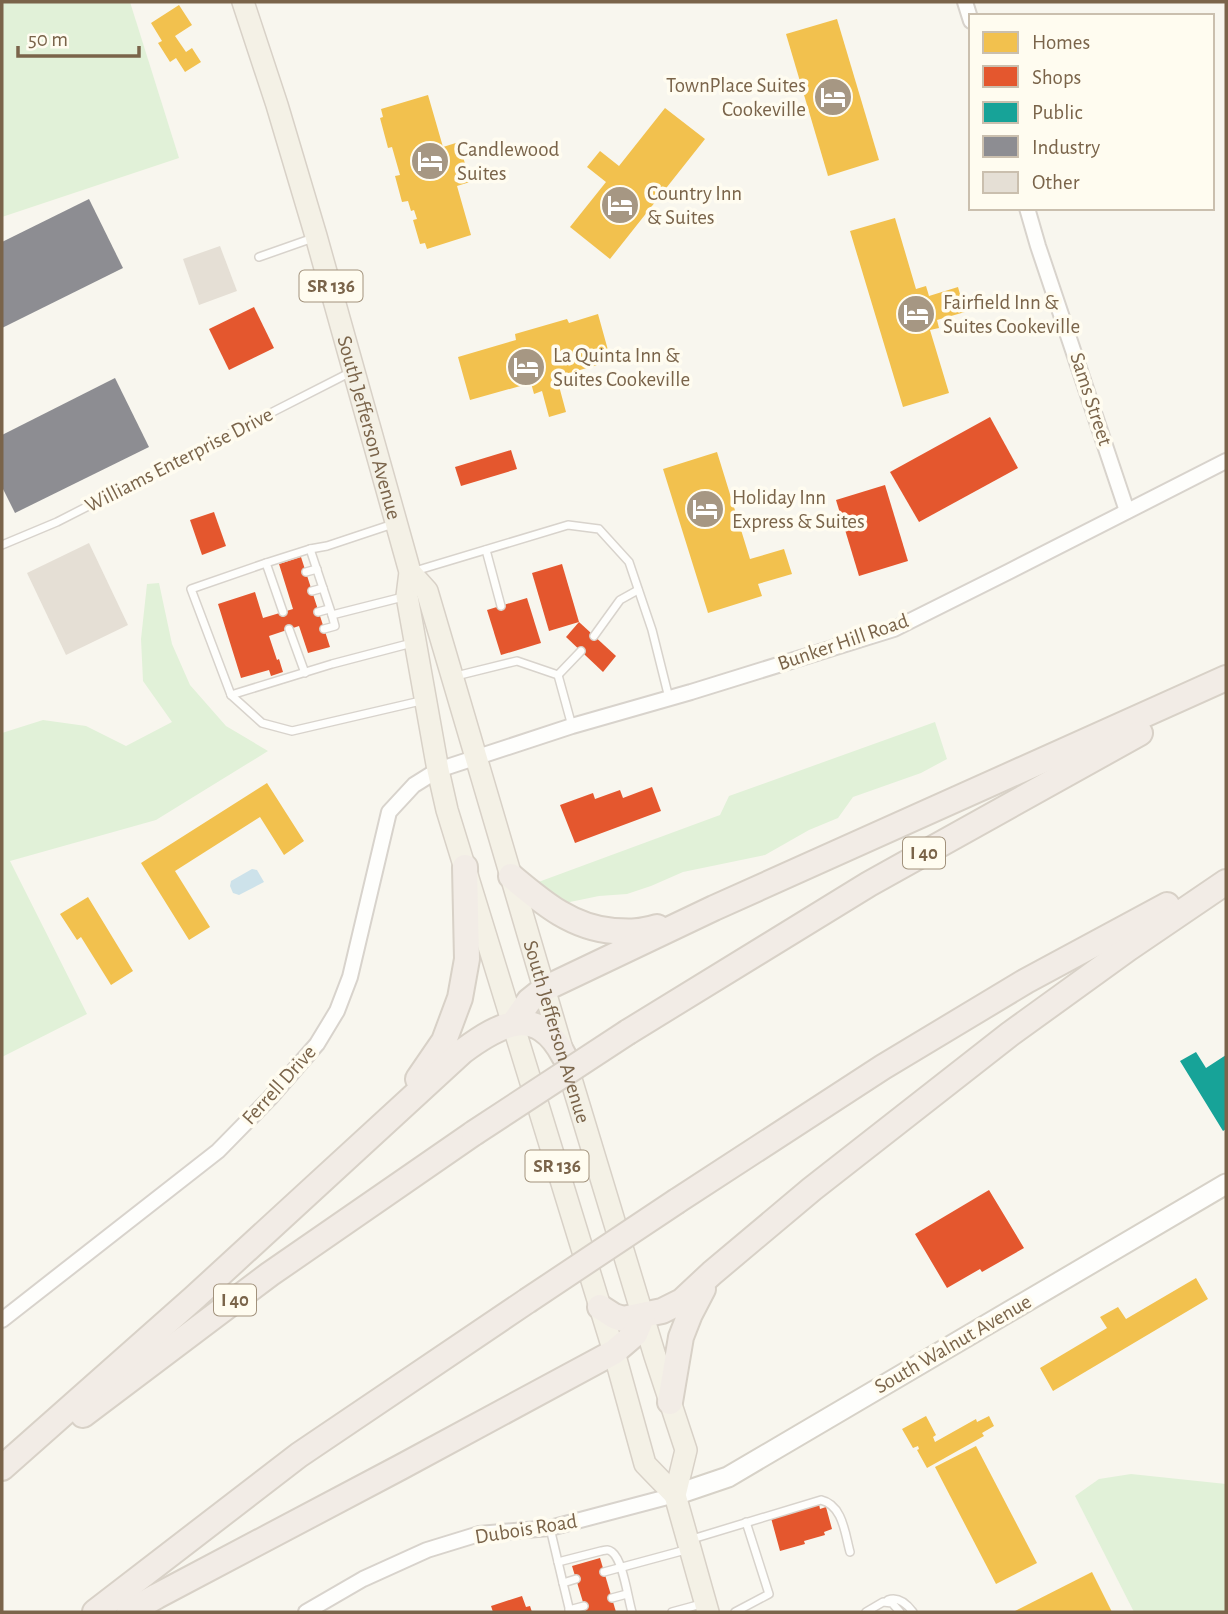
<svg xmlns="http://www.w3.org/2000/svg" width="1228" height="1614" font-family="'Alegreya Sans',sans-serif">
  <style>
    .green { fill: #e1f1d8 }
    .water { fill: #cde2ea }
    .homes { fill: #f2c14e }
    .shops { fill: #e4572e }
    .public { fill: #17a398 }
    .industry { fill: #8d8d92 }
    .building { fill: #e5dfd5 }
    .lines { fill: none; stroke-linecap: round; stroke-linejoin: round }
    .lane-casing { stroke: #d8d3cc; stroke-width: 10 }
    .street-casing { stroke: #d8d3cc; stroke-width: 18 }
    .secondary-casing { stroke: #d7d2c8; stroke-width: 23 }
    .primary-casing { stroke: #d8d1c7; stroke-width: 24 }
    .highway-casing { stroke: #d8d1c7; stroke-width: 28 }
    .lane { stroke: #fefefc; stroke-width: 7 }
    .street { stroke: #fefefc; stroke-width: 14 }
    .secondary { stroke: #fefefc; stroke-width: 19 }
    .primary { stroke: #f4f1e6; stroke-width: 21 }
    .highway { stroke: #f2ece6; stroke-width: 24 }
    .highway-bridge-casing { stroke: #d8d1c7; stroke-width: 28; stroke-linecap: butt }
    .highway-bridge { stroke: #f2ece6; stroke-width: 24 }
    .labels { text-anchor: middle; dominant-baseline: central; stroke-width: 7; stroke-linejoin: round; paint-order: stroke }
    .shield { fill: #fffcf0; stroke: #a2927c; stroke-width: 2 }
    .shield-label { font-size: 19px; font-weight: bold; fill: #7a644a }
    .poi-label { font-size: 21px; fill: #7a644a; stroke: #fffcf0; text-anchor: start }
    .street-label { font-size: 21px; fill: #7a644a; stroke: #fffcf0 }
  </style>
  <rect width="100%" height="100%" fill="#f8f6ee"/>
  <g class="green">
    <path d="M 2,2 L 130,2 L 179,158 L 2,217 Z"/>
    <path d="M 159,583 L 172,644 L 190,685 L 226,726 L 268,751 L 156,820 L 10,861 L 87,1014 L 2,1057 L 2,733 L 43,720 L 86,726 L 126,746 L 172,722 L 143,681 L 141,639 L 147,584 Z"/>
    <path d="M 935,722 L 947,759 L 921,773 L 853,797 L 838,818 L 809,830 L 765,855 L 683,872 L 651,886 L 627,894 L 599,896 L 565,903 L 533,884 L 720,815 L 729,796 Z"/>
    <path d="M 1131,1474 L 1226,1484 L 1226,1612 L 1134,1612 L 1075,1496 L 1099,1479 Z"/>
  </g>
  <path class="water" d="M 252,869 L 257,870 L 264,882 L 239,895 L 233,893 L 230,886 L 231,881 Z"/>
  <g class="homes">
    <path d="M 179,5 L 192,25 L 175,36 L 186,52 L 192,48 L 201,62 L 185,72 L 176,58 L 170,62 L 158,43 L 162,41 L 151,23 Z"/>
    <path d="M 837,19 L 879,160 L 828,176 L 786,34 Z"/>
    <path d="M 428,95 L 443,147 L 459,142 L 470,182 L 457,186 L 471,235 L 427,249 L 425,243 L 420,244 L 413,220 L 417,219 L 414,210 L 411,211 L 408,201 L 402,202 L 395,176 L 400,175 L 392,147 L 388,148 L 380,118 L 383,117 L 381,109 Z"/>
    <path d="M 665,108 L 705,139 L 610,259 L 570,227 L 606,182 L 587,167 L 600,151 L 619,166 Z"/>
    <path d="M 895,218 L 916,289 L 926,286 L 929,296 L 958,287 L 965,312 L 937,320 L 939,328 L 930,330 L 949,393 L 903,407 L 850,231 Z"/>
    <path d="M 598,314 L 611,361 L 573,372 L 575,381 L 559,386 L 566,412 L 549,417 L 542,391 L 534,394 L 531,383 L 470,400 L 458,357 L 516,340 L 515,334 L 567,319 L 569,323 Z"/>
    <path d="M 717,452 L 750,559 L 784,549 L 792,574 L 758,584 L 762,596 L 708,613 L 663,469 Z"/>
    <path d="M 267,783 L 304,841 L 284,855 L 260,817 L 175,871 L 210,927 L 189,940 L 141,863 Z"/>
    <path d="M 88,897 L 133,971 L 111,985 L 81,937 L 77,940 L 60,914 Z"/>
    <path d="M 1196,1278 L 1208,1299 L 1053,1391 L 1040,1368 L 1107,1328 L 1100,1317 L 1118,1307 L 1126,1319 Z"/>
    <path d="M 926,1416 L 936,1435 L 933,1437 L 935,1442 L 976,1419 L 977,1422 L 989,1416 L 994,1426 L 982,1433 L 984,1436 L 927,1468 L 917,1450 L 919,1449 L 918,1446 L 913,1448 L 902,1429 Z"/>
    <path d="M 976,1446 L 1037,1563 L 996,1584 L 935,1467 Z"/>
    <path d="M 1092,1572 L 1112,1612 L 1013,1612 Z"/>
  </g>
  <g class="shops">
    <path d="M 254,307 L 274,348 L 229,370 L 209,329 Z"/>
    <path d="M 990,417 L 1018,468 L 919,522 L 890,472 Z"/>
    <path d="M 511,450 L 517,469 L 461,486 L 455,467 Z"/>
    <path d="M 885,485 L 908,561 L 859,576 L 836,500 Z"/>
    <path d="M 214,512 L 226,546 L 202,555 L 190,520 Z"/>
    <path d="M 301,557 L 330,647 L 308,653 L 299,626 L 269,636 L 277,660 L 279,659 L 283,672 L 271,676 L 269,670 L 241,678 L 218,604 L 255,592 L 263,618 L 293,609 L 279,564 Z"/>
    <path d="M 562,564 L 579,622 L 549,631 L 532,573 Z"/>
    <path d="M 527,598 L 541,643 L 501,655 L 487,610 Z"/>
    <path d="M 579,622 L 616,656 L 603,672 L 566,637 Z"/>
    <path d="M 652,787 L 661,811 L 575,843 L 560,805 L 593,793 L 595,799 L 620,790 L 623,798 Z"/>
    <path d="M 989,1190 L 1024,1248 L 982,1272 L 980,1269 L 947,1288 L 915,1234 Z"/>
    <path d="M 819,1504 L 820,1509 L 826,1507 L 832,1529 L 824,1532 L 825,1535 L 804,1541 L 805,1544 L 780,1551 L 771,1518 Z"/>
    <path d="M 600,1558 L 616,1612 L 586,1612 L 572,1566 Z"/>
    <path d="M 522,1596 L 526,1607 L 530,1606 L 532,1612 L 493,1612 L 491,1606 Z"/>
  </g>
  <path class="public" d="M 1196,1052 L 1206,1068 L 1226,1055 L 1226,1129 L 1223,1131 L 1180,1061 Z"/>
  <g class="industry">
    <path d="M 89,199 L 123,268 L 2,328 L 2,242 Z"/>
    <path d="M 115,378 L 149,447 L 15,513 L 2,487 L 2,435 Z"/>
  </g>
  <g class="building">
    <path d="M 220,246 L 237,291 L 199,305 L 183,259 Z"/>
    <path d="M 89,543 L 128,625 L 66,655 L 27,573 Z"/>
  </g>
  <g class="lines">
    <defs>
      <g id="lane">
        <path d="M 259,257 L 313,238"/>
        <path d="M 396,523 L 327,546 L 310,549 L 266,563 L 191,589 L 231,695 L 262,723 L 292,731 L 425,700"/>
        <path d="M 2,545 L 57,522 L 353,371"/>
        <path d="M 310,549 L 332,615 L 403,597"/>
        <path d="M 486,550 L 501,606"/>
        <path d="M 266,563 L 283,612"/>
        <path d="M 415,571 L 568,525 L 599,529 L 629,562 L 652,630 L 669,698"/>
        <path d="M 306,572 L 317,569"/>
        <path d="M 312,591 L 323,588"/>
        <path d="M 318,612 L 329,609"/>
        <path d="M 289,629 L 305,673"/>
        <path d="M 324,629 L 335,626 L 332,615"/>
        <path d="M 594,636 L 620,600 L 638,590"/>
        <path d="M 558,675 L 581,651"/>
        <path d="M 456,676 L 517,661 L 558,675 L 572,726"/>
        <path d="M 231,695 L 332,664 L 412,643"/>
        <path d="M 550,1528 L 563,1583"/>
        <path d="M 689,1540 L 821,1500 C 843,1505 845,1534 850,1552"/>
        <path d="M 558,1562 L 601,1551 C 606,1550 608,1549 612,1552 C 623,1560 628,1599 632,1612"/>
        <path d="M 604,1572 L 689,1549"/>
        <path d="M 612,1598 L 627,1594"/>
        <path d="M 888,1600 C 899,1596 907,1604 913,1612"/>
        <path d="M 569,1610 L 584,1606"/>
        <path d="M 570,1612 L 563,1583 L 576,1579"/>
        <path d="M 672,1612 L 705,1603"/>
        <path d="M 735,1612 L 769,1594 L 746,1522"/>
        <path d="M 866,1612 L 883,1602 L 892,1603 L 900,1612"/>
      </g>
      <g id="street">
        <path d="M 965,2 L 971,21"/>
        <path d="M 1027,208 L 1038,246 L 1127,511"/>
        <path d="M 2,1320 L 218,1151 L 270,1098 L 317,1044 L 337,1011 L 350,977 L 389,812 L 414,785 L 438,770 L 572,726 L 691,692 L 894,629 L 1010,571 L 1226,461"/>
        <path d="M 306,1612 L 363,1579 L 427,1550 L 479,1534 L 550,1528 L 675,1495"/>
      </g>
      <path id="secondary" d="M 675,1495 L 728,1477 L 1226,1184"/>
      <g id="primary">
        <path id="s1" d="M 243,2 L 277,105 L 316,236 L 410,572 L 407,596 L 438,770 L 447,810 L 614,1352 L 645,1464 L 675,1495"/>
        <path id="s2" d="M 410,572 L 427,591 L 564,1056 L 655,1356 L 686,1450 L 675,1495 L 708,1612"/>
      </g>
      <g id="highway">
        <path d="M 511,876 C 542,902 572,928 614,931 C 632,932 639,932 657,927"/>
        <path d="M 513,1024 L 529,1001 L 544,989 L 714,908 L 1226,678"/>
        <path d="M 628,1032 L 869,884 L 1140,733"/>
        <path d="M 418,1079 L 444,1041 L 460,998 L 467,959 L 465,867"/>
        <path d="M 677,1201 L 883,1067 L 1026,981 L 1167,905"/>
        <path d="M 600,1307 L 614,1316 L 623,1319 L 662,1311 L 682,1301 L 712,1273 L 812,1189 L 1010,1034 L 1129,948 L 1226,882"/>
        <path d="M 670,1402 L 681,1337 L 690,1314 L 703,1289"/>
        <path d="M 83,1415 L 270,1274 L 474,1133"/>
        <path d="M 2,1468 L 194,1298 L 463,1051 C 501,1023 537,1004 564,1056"/>
        <path d="M 95,1612 L 299,1455 L 527,1301"/>
        <path d="M 129,1612 L 157,1596 L 401,1467 L 614,1352 L 635,1334 L 643,1315"/>
      </g>
    </defs>
    <use href="#lane" class="lane-casing"/>
    <use href="#street" class="street-casing"/>
    <use href="#secondary" class="secondary-casing"/>
    <use href="#primary" class="primary-casing"/>
    <use href="#highway" class="highway-casing"/>
    <use href="#lane" class="lane"/>
    <use href="#street" class="street"/>
    <use href="#secondary" class="secondary"/>
    <use href="#primary" class="primary"/>
    <use href="#highway" class="highway"/>
    <defs>
      <g id="highway-bridge">
        <path d="M 474,1133 L 628,1032"/>
        <path d="M 527,1301 L 677,1201"/>
      </g>
    </defs>
    <use href="#highway-bridge" class="highway-bridge-casing"/>
    <use href="#highway-bridge" class="highway-bridge"/>
  </g>
  <defs>
    <symbol id="hotel-disc" viewBox="-11 -11 22 22"><circle r="9.5" fill="#a69783" stroke="#fffcf0"/><path d="M-6-4.5h1.5V1H6V5H4.5V3h-9V5H-6ZM-4 0a1.8 1.8 0 1 1 3.6 0ZM.5 0V-2.5h3Q6-2.5 6 0Z" fill="#fff"/></symbol>
  </defs>
  <g fill-rule="evenodd">
    <use href="#hotel-disc" x="811" y="75" width="44" height="44"/>
    <use href="#hotel-disc" x="408" y="139" width="44" height="44"/>
    <use href="#hotel-disc" x="598" y="183" width="44" height="44"/>
    <use href="#hotel-disc" x="894" y="292" width="44" height="44"/>
    <use href="#hotel-disc" x="504" y="345" width="44" height="44"/>
    <use href="#hotel-disc" x="683" y="487" width="44" height="44"/>
  </g>
  <g class="labels">
    <g class="shield">
      <rect x="299.5" y="270.5" width="63" height="31" rx="5"/>
      <rect x="903" y="837.5" width="42" height="31" rx="5"/>
      <rect x="525.5" y="1150.5" width="63" height="31" rx="5"/>
      <rect x="214" y="1284.5" width="42" height="31" rx="5"/>
    </g>
    <g class="shield-label">
      <text x="331" y="286">SR 136</text>
      <text x="924" y="853">I 40</text>
      <text x="557" y="1166">SR 136</text>
      <text x="235" y="1300">I 40</text>
    </g>
    <g class="poi-label">
      <text x="806" y="85" text-anchor="end">TownPlace Suites<tspan x="806" dy="24">Cookeville</tspan></text>
      <text x="457" y="149">Candlewood<tspan x="457" dy="24">Suites</tspan></text>
      <text x="647" y="193">Country Inn<tspan x="647" dy="24">&amp; Suites</tspan></text>
      <text x="943" y="302">Fairfield Inn &amp;<tspan x="943" dy="24">Suites Cookeville</tspan></text>
      <text x="553" y="355">La Quinta Inn &amp;<tspan x="553" dy="24">Suites Cookeville</tspan></text>
      <text x="732" y="497">Holiday Inn<tspan x="732" dy="24">Express &amp; Suites</tspan></text>
    </g>
    <g class="street-label">
      <text transform="translate(1091 399) rotate(72)">Sams Street</text>
      <text stroke="none"><textPath href="#s1" startOffset="444">South Jefferson Avenue</textPath></text>
      <text transform="translate(179 460) rotate(-27)">Williams Enterprise Drive</text>
      <text transform="translate(843 642) rotate(-19)">Bunker Hill Road</text>
      <text stroke="none"><textPath href="#s2" startOffset="485">South Jefferson Avenue</textPath></text>
      <text transform="translate(279 1085) rotate(-48)">Ferrell Drive</text>
      <text transform="translate(953 1344) rotate(-30)">South Walnut Avenue</text>
      <text transform="translate(526 1529) rotate(-9)">Dubois Road</text>
    </g>
  </g>
  <rect width="1228" height="1614" fill="none" stroke="#7a644a" stroke-width="7"/>
  <rect x="969" y="14" width="245" height="196" fill="#fffcf0" stroke="#cabfae" stroke-width="2"/>
  <rect x="983" y="32" width="35" height="21" fill="#f2c14e" stroke="#cabfae" stroke-width="2"/>
  <text x="1032" y="49" font-size="21" fill="#7a644a">Homes</text>
  <rect x="983" y="66" width="35" height="21" fill="#e4572e" stroke="#cabfae" stroke-width="2"/>
  <text x="1032" y="84" font-size="21" fill="#7a644a">Shops</text>
  <rect x="983" y="102" width="35" height="21" fill="#17a398" stroke="#cabfae" stroke-width="2"/>
  <text x="1032" y="119" font-size="21" fill="#7a644a">Public</text>
  <rect x="983" y="136" width="35" height="21" fill="#8d8d92" stroke="#cabfae" stroke-width="2"/>
  <text x="1032" y="154" font-size="21" fill="#7a644a">Industry</text>
  <rect x="983" y="172" width="35" height="21" fill="#e5dfd5" stroke="#cabfae" stroke-width="2"/>
  <text x="1032" y="189" font-size="21" fill="#7a644a">Other</text>
  <path d="M18 46v10h121v-10" fill="none" stroke="#7a644a" stroke-width="3.5"/>
  <text x="28" y="46" font-size="21" fill="#7a644a" stroke="#fffcf0" stroke-width="5" paint-order="stroke">50 m</text>
</svg>
